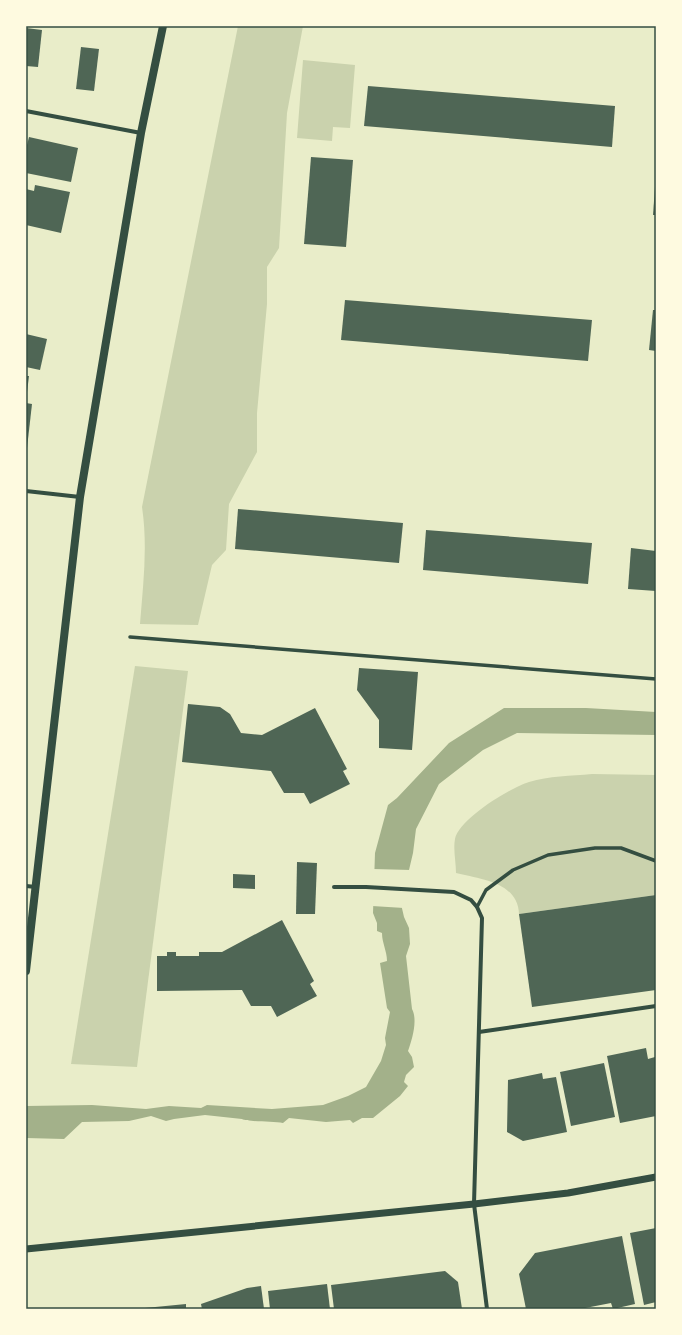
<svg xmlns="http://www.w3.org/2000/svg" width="682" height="1335" font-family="'Work Sans',sans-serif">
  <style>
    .green { fill: #cad2ad }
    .water { fill: #a3b18a }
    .pier { fill: #e9edc9 }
    .building { fill: #4f6655 }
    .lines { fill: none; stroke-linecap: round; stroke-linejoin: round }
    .pedestrian { stroke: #344e41; stroke-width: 3.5 }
    .minor { stroke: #344e41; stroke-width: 4 }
    .tertiary { stroke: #344e41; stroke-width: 7 }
    .secondary { stroke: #344e41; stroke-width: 8 }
    .neatline { fill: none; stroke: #344e41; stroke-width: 1.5 }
  </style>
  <rect width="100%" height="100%" fill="#e9edc9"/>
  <g class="green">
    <path d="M 238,26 L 303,26 L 287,113 L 279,248 L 267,267 L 267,304 L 257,413 L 257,452 L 229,504 L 226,550 L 212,565 L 198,625 L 140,624 C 143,585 148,547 142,507 Z"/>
    <path d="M 303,60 L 355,65 L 350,128 L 333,127 L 332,141 L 297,138 Z"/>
    <path d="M 135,666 L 188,671 L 137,1067 L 71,1064 Z"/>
    <path d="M 592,774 L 656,775 L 656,895 L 519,914 C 518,882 480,879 456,873 C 456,862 453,849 455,839 C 459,819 510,788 529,782 C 549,776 571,776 592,774 Z"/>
  </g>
  <path class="water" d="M 504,708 L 586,708 L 656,712 L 656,735 L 517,733 L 483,750 L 439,784 L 416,829 L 413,853 L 401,904 L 404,917 L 409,928 L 410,944 L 406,956 L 412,1009 C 418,1020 412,1040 408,1051 L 412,1057 L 414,1067 L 406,1075 L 404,1082 L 408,1086 L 400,1096 L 373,1118 L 362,1118 L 353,1123 L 350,1120 L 326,1122 L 289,1118 L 283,1123 C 273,1121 247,1122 242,1119 L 205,1115 L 174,1119 L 166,1121 L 151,1116 L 129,1121 L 82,1122 L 64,1139 L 26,1138 L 26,1106 L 92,1105 L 146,1109 L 169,1106 L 201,1108 L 207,1105 L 272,1109 L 323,1105 L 348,1096 L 366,1087 L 381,1061 L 386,1045 L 385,1038 L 390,1012 L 387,1008 L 380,963 L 387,961 C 387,951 382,943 382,933 L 377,931 L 377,923 L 373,913 L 375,853 L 388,805 L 397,798 L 449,743 Z"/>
  <path class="pier" d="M 373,869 L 411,870 L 403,904 L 404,908 L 372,906 Z"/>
  <g class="building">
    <path d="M 26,28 L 42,30 L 38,67 L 26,66 Z"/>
    <path d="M 81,47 L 99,49 L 94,91 L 76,89 Z"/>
    <path d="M 368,86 L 615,106 L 612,147 L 364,126 Z"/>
    <path d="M 29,137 L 78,148 L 71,182 L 26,173 L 26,149 Z"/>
    <path d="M 311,157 L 353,160 L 346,247 L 304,244 Z"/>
    <path d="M 35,185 L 70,192 L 61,233 L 26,225 L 26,189 L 34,191 Z"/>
    <path d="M 655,187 L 656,187 L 656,215 L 653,215 Z"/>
    <path d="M 345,300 L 592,320 L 588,361 L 341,340 Z"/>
    <path d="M 653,310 L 656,310 L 656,351 L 649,350 Z"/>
    <path d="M 26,334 L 47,339 L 40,370 L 26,367 Z"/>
    <path d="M 26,376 L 29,376 L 27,392 L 26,392 Z"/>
    <path d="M 26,403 L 32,404 L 27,448 L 26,448 Z"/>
    <path d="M 238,509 L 403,523 L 399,563 L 235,549 Z"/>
    <path d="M 426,530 L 592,543 L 588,584 L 423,570 Z"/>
    <path d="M 631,548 L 656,551 L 656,591 L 628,589 Z"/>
    <path d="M 359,668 L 418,672 L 412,750 L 379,748 L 379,720 L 357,690 Z"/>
    <path d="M 188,704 L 220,707 L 230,714 L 241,733 L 262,735 L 315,708 L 347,769 L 343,771 L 350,784 L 310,804 L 304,793 L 284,793 L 271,771 L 182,762 Z"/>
    <path d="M 297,862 L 317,863 L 315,914 L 296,914 Z"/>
    <path d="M 233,874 L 255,875 L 255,889 L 233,888 Z"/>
    <path d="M 656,895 L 656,990 L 532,1007 L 519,914 Z"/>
    <path d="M 282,920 L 314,981 L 310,984 L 317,996 L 277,1017 L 271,1006 L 251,1006 L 242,990 L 157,991 L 157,956 L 167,956 L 167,952 L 176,952 L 176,956 L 199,956 L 199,952 L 222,952 Z"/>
    <path d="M 646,1048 L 648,1059 L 655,1057 L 656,1060 L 656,1116 L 620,1123 L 607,1056 Z"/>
    <path d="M 604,1063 L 615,1117 L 571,1126 L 560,1072 Z"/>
    <path d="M 542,1073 L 543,1079 L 556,1077 L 567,1132 L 523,1141 L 507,1132 L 508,1080 Z"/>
    <path d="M 656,1228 L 656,1302 L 644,1305 L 630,1233 Z"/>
    <path d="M 622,1236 L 635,1304 L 613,1309 L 611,1303 L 580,1309 L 526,1309 L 519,1274 L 535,1253 Z"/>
    <path d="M 445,1271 L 458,1282 L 462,1309 L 334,1309 L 331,1285 Z"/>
    <path d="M 327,1284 L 330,1309 L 270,1309 L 268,1291 Z"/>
    <path d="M 261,1286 L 264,1309 L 202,1309 L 201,1304 L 247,1288 Z"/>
    <path d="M 186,1304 L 186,1309 L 145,1309 L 145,1308 Z"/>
  </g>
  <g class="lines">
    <g class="pedestrian">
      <path d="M 130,637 L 656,679"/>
      <path d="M 477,907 L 486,890 L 513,870 L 548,855 L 595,848 L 621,848 L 656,861"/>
    </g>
    <g class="minor">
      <path d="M 26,111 L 141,133"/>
      <path d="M 26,491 L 80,497"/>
      <path d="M 26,886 L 36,887"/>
      <path d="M 334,887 L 366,887 L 454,892 L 471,900 L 477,907 L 482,918 L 474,1204 L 487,1309"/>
      <path d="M 479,1032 L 656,1006"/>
    </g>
    <path class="tertiary" d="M 26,1249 L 474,1204 L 568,1193 L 656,1177"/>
    <path class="secondary" d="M 26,971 L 80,497 L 141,133 L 163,26"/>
  </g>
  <rect width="682" height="1335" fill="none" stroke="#fefae0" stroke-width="54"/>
  <rect x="27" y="27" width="628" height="1281" class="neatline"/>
</svg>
